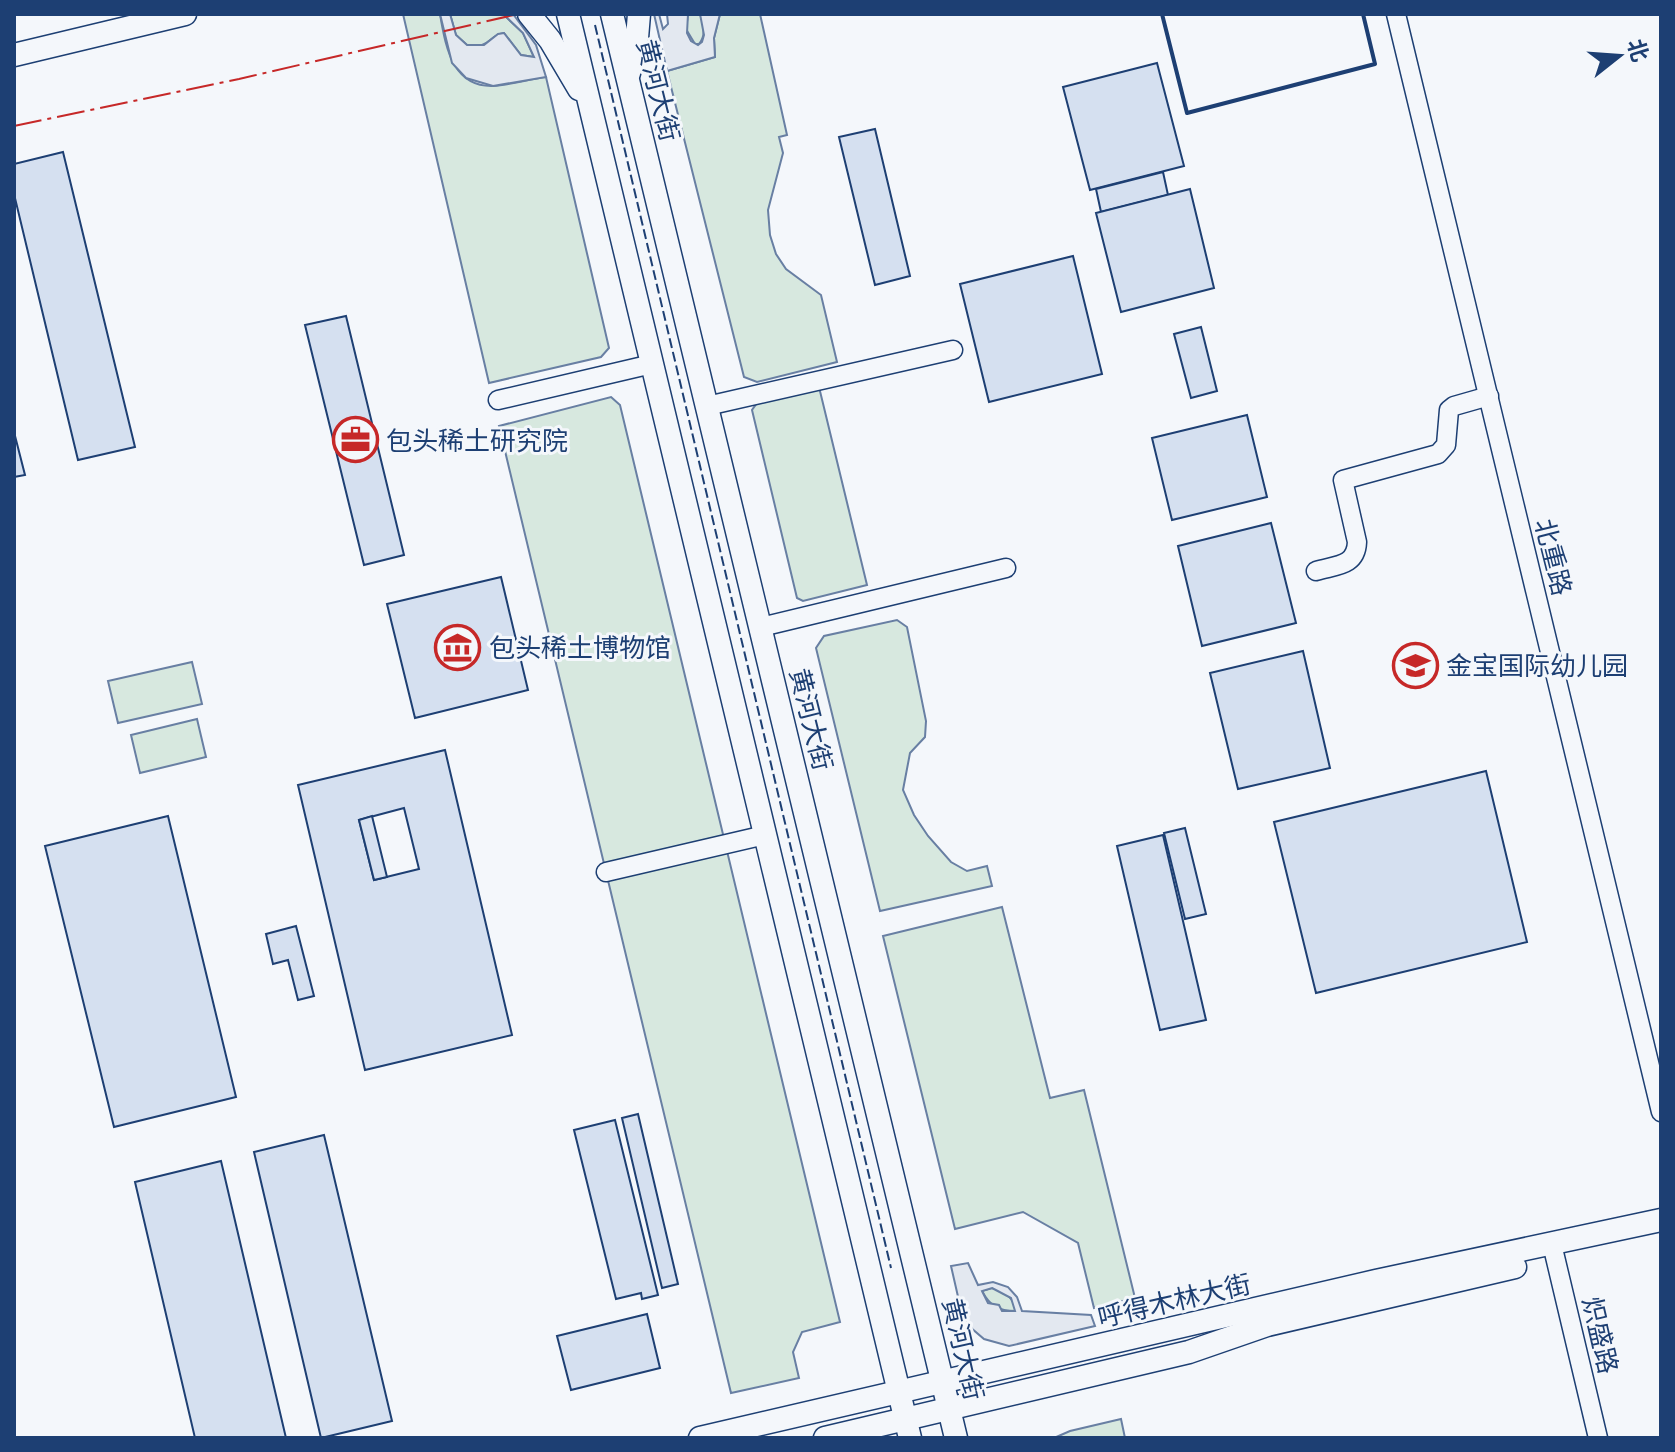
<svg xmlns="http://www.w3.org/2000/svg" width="1675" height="1452" font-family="Lato,'Noto Sans SC',sans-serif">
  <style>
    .green { fill: #d7e8df; stroke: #687fa3; stroke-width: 2 }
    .parking { fill: #e3e8f0; stroke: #687fa3; stroke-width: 2; fill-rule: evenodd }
    .building { fill: #d5e0f0; stroke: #1d3f73; stroke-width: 2; fill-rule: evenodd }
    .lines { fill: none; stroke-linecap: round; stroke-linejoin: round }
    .minor-casing { stroke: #1d3f73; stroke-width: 21 }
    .major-casing { stroke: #1d3f73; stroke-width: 25 }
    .minor { stroke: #f4f7fb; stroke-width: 18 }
    .major { stroke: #f4f7fb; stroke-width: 22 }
    .fence { stroke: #1d3f73; stroke-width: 2; stroke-dasharray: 10 4; stroke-linecap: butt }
    .wall { stroke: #1d3f73; stroke-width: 4 }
    .power { stroke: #c62828; stroke-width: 2; stroke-dasharray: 28 6 4 6; stroke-linecap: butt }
    .labels { text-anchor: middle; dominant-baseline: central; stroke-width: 6; stroke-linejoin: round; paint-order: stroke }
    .street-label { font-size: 26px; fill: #1d3f73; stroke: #f4f7fb }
    .poi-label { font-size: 26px; fill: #1d3f73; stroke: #f4f7fb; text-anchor: start }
  </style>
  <rect width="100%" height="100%" fill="#f4f7fb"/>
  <g class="green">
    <path d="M 403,14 L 440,14 C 446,50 454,93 502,85 C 517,83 531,79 546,77 L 609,348 L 601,357 L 489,383 Z"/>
    <path d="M 450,14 L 503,14 L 523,33 L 534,57 L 521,55 L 504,33 C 488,35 490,50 467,45 L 456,35 Z"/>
    <path d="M 688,14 L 700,14 C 704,24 706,36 699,44 L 695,44 L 686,29 Z"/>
    <path d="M 720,14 L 760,14 L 787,135 L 779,137 L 783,153 L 768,210 L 770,235 L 776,254 L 786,269 L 821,295 L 837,362 L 757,382 L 744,377 L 667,71 L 715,57 L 714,38 Z"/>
    <path d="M 819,387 L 867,585 L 803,601 L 797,598 L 752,410 L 757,403 Z"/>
    <path d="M 611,397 L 620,405 L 840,1322 L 802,1332 L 793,1352 L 799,1378 L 731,1393 L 499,426 Z"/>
    <path d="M 897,620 L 907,627 L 926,721 L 925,737 L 910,753 L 903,790 L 914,815 L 928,836 L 951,862 L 967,871 L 987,866 L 992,886 L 880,911 L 816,648 L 824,636 Z"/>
    <path d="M 192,662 L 202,704 L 118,723 L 108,681 Z"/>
    <path d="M 197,719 L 206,757 L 140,773 L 131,735 Z"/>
    <path d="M 1002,907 L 1050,1098 L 1084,1090 L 1135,1298 L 1094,1308 L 1078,1243 L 1023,1212 L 955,1229 L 883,936 Z"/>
    <path d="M 992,1288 C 1005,1291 1014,1298 1016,1311 C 998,1311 990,1306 982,1291 Z"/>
    <path d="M 1121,1419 L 1125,1438 L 1054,1438 L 1070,1431 Z"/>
  </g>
  <g class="parking">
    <path d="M 440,14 L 450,14 L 456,35 L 467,45 L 484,45 L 498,34 L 504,33 L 521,55 L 534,57 L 523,33 L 503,14 L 513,14 L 536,45 L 546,77 L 493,86 L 466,78 L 452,63 Z"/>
    <path d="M 654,14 L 659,14 L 663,29 L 668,24 L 667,14 L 688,14 L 687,33 L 691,41 L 698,45 L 702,42 L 704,35 L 700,14 L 720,14 L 714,38 L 715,57 L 667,71 Z"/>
    <path d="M 968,1263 L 978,1285 L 993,1282 L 1008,1287 L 1017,1297 L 1022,1311 L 1091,1315 L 1095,1326 L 1009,1346 L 984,1339 L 970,1327 L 962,1314 L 951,1266 ZM 992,1288 L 1011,1298 L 1015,1311 L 1002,1311 L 999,1305 L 988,1303 L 982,1291 Z"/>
  </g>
  <g class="building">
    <path d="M 1157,63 L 1184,166 L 1090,190 L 1063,87 Z"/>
    <path d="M 875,129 L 910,276 L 875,285 L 839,137 Z"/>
    <path d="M 63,152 L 135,447 L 78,460 L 14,194 L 14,164 Z"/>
    <path d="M 1163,172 L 1168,195 L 1101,212 L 1096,189 Z"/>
    <path d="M 1190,189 L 1214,288 L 1121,312 L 1096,213 Z"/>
    <path d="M 1073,256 L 1102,374 L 989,402 L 960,284 Z"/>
    <path d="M 346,316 L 404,555 L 364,565 L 305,325 Z"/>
    <path d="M 1201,327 L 1217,391 L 1191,398 L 1174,334 Z"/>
    <path d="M 1247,415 L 1267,497 L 1172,520 L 1152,438 Z"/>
    <path d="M 14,432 L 25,475 L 14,477 Z"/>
    <path d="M 1271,523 L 1296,623 L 1202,646 L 1178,546 Z"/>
    <path d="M 501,577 L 528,690 L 415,718 L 387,604 Z"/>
    <path d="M 1303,651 L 1330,768 L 1238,789 L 1210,673 Z"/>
    <path d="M 445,750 L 512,1035 L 365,1070 L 298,785 ZM 404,808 L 419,869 L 374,880 L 359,820 Z"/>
    <path d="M 1486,771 L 1527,942 L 1316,993 L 1274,822 Z"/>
    <path d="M 168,816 L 236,1097 L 114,1127 L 45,846 Z"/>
    <path d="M 372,816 L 387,877 L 374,880 L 359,820 Z"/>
    <path d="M 1185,828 L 1206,914 L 1185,919 L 1164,833 Z"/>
    <path d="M 1163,835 L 1206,1020 L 1160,1030 L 1117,846 Z"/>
    <path d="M 296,926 L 314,996 L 298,1000 L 288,960 L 273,964 L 266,934 Z"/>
    <path d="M 638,1114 L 678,1284 L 662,1288 L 622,1118 Z"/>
    <path d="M 615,1120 L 658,1295 L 642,1299 L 641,1293 L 616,1299 L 574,1130 Z"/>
    <path d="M 324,1135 L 392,1421 L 321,1438 L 254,1152 Z"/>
    <path d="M 221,1161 L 286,1438 L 195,1438 L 135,1182 Z"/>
    <path d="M 647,1314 L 660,1368 L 571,1390 L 557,1336 Z"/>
  </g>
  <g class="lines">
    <defs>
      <g id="minor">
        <path d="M 1396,14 L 1661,1112"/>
        <path d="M 498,400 L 652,364"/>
        <path d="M 707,406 L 953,350"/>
        <path d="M 1316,571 C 1335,565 1356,567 1357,542 L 1343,480 L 1438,454 L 1446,445 L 1449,410 L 1454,406 L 1489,396"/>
        <path d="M 761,627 L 1006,568"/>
        <path d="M 606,872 L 765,835"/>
        <path d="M 1552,1244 L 1598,1438"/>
      </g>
      <g id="major">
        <path d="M 529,14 L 550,40 L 579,89"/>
        <path d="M 568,14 L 910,1438"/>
        <path d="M 612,14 L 956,1438"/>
        <path d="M 14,55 L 185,14"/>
        <path d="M 629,73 L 637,38 L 639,14"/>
        <path d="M 700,1438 L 1376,1281 L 1661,1220"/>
        <path d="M 825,1438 L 1189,1352 L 1267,1325 L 1515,1267"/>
      </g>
    </defs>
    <use href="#minor" class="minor-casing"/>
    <use href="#major" class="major-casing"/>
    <use href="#minor" class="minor"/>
    <use href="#major" class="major"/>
    <path class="fence" d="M 595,25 L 891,1268"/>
    <path class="wall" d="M 1162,14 L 1187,113 L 1375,64 L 1363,14"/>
    <path class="power" d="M 14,126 L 239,79 L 518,14"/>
  </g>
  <defs>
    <symbol id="office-ring" viewBox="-11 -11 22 22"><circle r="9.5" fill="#f4f7fb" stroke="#c62828" stroke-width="1.5"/><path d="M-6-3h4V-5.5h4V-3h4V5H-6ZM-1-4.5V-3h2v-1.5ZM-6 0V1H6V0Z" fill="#c62828"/></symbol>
    <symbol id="museum-ring" viewBox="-11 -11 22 22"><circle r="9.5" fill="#f4f7fb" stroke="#c62828" stroke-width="1.5"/><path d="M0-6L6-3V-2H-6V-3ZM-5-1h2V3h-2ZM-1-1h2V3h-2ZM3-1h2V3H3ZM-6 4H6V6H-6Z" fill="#c62828"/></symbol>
    <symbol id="school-ring" viewBox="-11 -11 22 22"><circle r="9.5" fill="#f4f7fb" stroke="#c62828" stroke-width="1.5"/><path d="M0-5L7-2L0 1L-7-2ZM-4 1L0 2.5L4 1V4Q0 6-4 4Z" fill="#c62828"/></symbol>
  </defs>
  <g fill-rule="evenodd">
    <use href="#office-ring" x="330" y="414" width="51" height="51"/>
    <use href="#museum-ring" x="432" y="622" width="51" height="51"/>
    <use href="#school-ring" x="1390" y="640" width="51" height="51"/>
  </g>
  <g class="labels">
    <g class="street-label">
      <text transform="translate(659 90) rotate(76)">黄河大街</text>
      <text transform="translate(1554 557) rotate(76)">北重路</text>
      <text transform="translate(812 719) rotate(76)">黄河大街</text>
      <text transform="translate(1174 1300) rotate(-13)">呼得木林大街</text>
      <text transform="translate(1601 1335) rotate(77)">炽盛路</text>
      <text transform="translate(964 1349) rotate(77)">黄河大街</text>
    </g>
    <g class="poi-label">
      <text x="386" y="440">包头稀土研究院</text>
      <text x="489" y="647">包头稀土博物馆</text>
      <text x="1446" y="665">金宝国际幼儿园</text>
    </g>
  </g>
  <rect width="1675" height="1452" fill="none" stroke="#1d3f73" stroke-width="32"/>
  <g transform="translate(1619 56) rotate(73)" stroke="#f4f7fb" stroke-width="6" paint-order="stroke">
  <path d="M0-6L14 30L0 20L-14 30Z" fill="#1d3f73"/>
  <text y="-12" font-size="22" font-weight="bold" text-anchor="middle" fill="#1d3f73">北</text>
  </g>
</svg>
